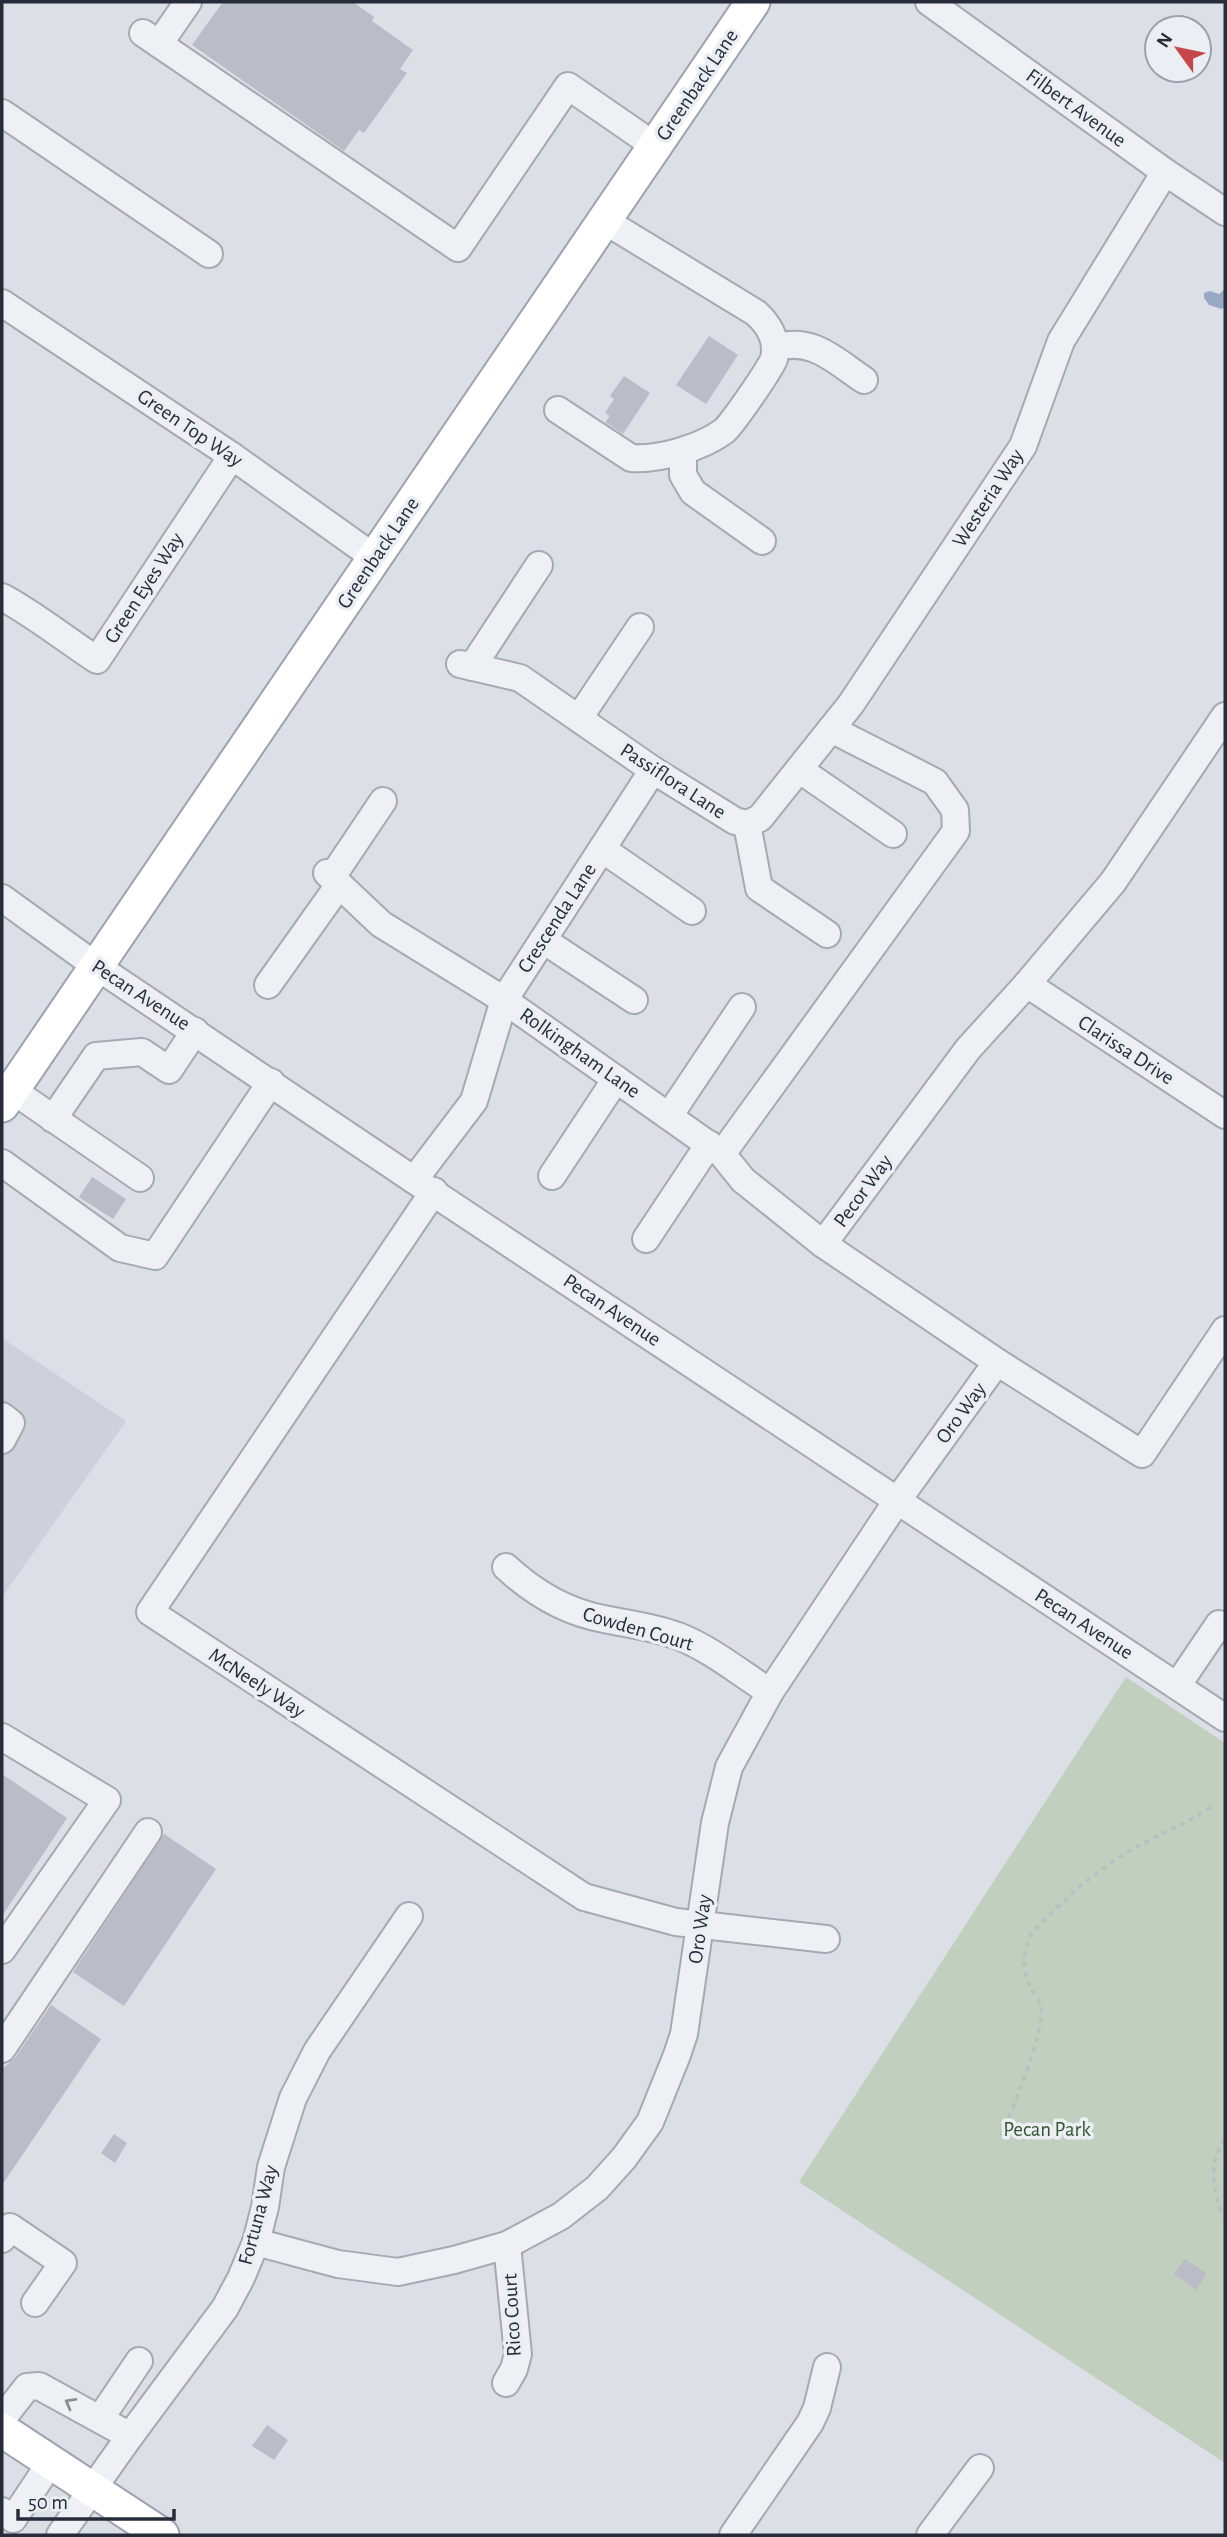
<svg xmlns="http://www.w3.org/2000/svg" width="1227" height="2537" font-family="'Alegreya Sans',sans-serif">
  <style>
    .built { fill: #ced1da }
    .green { fill: #c0cfbe }
    .water { fill: #99a8c4 }
    .building { fill: #babdc8 }
    .lines { fill: none; stroke-linecap: round; stroke-linejoin: round }
    .minor-casing { stroke: #a6a9b2; stroke-width: 30 }
    .major-casing { stroke: #9ca2b0; stroke-width: 37 }
    .path { stroke: #bbbdc4; stroke-width: 3.5; stroke-dasharray: 5 5; stroke-linecap: butt }
    .minor { stroke: #eff0f4; stroke-width: 26 }
    .major { stroke: #fff; stroke-width: 33 }
    .oneway { stroke: #8b8e98 }
    .labels { text-anchor: middle; dominant-baseline: central; stroke-width: 7; stroke-linejoin: round; paint-order: stroke }
    .street-label { font-size: 21px; fill: #272c3b; stroke: #ebeef3 }
    .park-label { font-size: 21px; fill: #375635; stroke: #ebeef3 }
  </style>
  <rect width="100%" height="100%" fill="#dcdfe5"/>
  <path class="built" d="M 2,1338 L 126,1421 L 2,1597 Z"/>
  <path class="green" d="M 1126,1677 L 1225,1743 L 1225,2463 L 799,2182 Z"/>
  <path class="water" d="M 1225,289 L 1225,306 L 1222,309 L 1209,305 L 1204,298 L 1204,293 L 1210,291 L 1219,294 Z"/>
  <g class="building">
    <path d="M 223,2 L 353,2 L 374,17 L 372,21 L 413,50 L 400,69 L 407,73 L 364,133 L 359,130 L 344,151 L 192,45 Z"/>
    <path d="M 709,336 L 738,355 L 706,404 L 676,385 Z"/>
    <path d="M 624,376 L 650,393 L 623,434 L 605,422 L 610,416 L 605,413 L 614,399 L 610,396 Z"/>
    <path d="M 92,1177 L 126,1199 L 113,1219 L 79,1197 Z"/>
    <path d="M 2,1774 L 67,1818 L 2,1916 Z"/>
    <path d="M 164,1834 L 216,1869 L 124,2006 L 73,1972 Z"/>
    <path d="M 51,2005 L 101,2039 L 2,2185 L 2,2069 L 15,2058 Z"/>
    <path d="M 114,2134 L 127,2143 L 115,2163 L 101,2153 Z"/>
    <path d="M 1185,2259 L 1207,2274 L 1196,2290 L 1174,2274 Z"/>
    <path d="M 267,2425 L 288,2440 L 274,2460 L 252,2446 Z"/>
  </g>
  <g class="lines">
    <defs>
      <g id="minor">
        <path d="M 929,2 L 1165,172 L 1225,212"/>
        <path d="M 143,33 L 458,248 L 568,86 L 655,146"/>
        <path d="M 159,44 L 188,2"/>
        <path d="M 2,113 L 209,254"/>
        <path d="M 2,303 L 232,456 L 375,558"/>
        <path d="M 775,348 C 812,336 834,360 864,380"/>
        <path d="M 558,410 L 631,458 C 659,460 701,448 724,431 C 733,423 768,372 774,359 C 778,340 770,326 756,313 L 605,221"/>
        <path d="M 683,452 L 683,475 L 693,492 L 762,541"/>
        <path d="M 2,597 C 35,615 65,639 97,660 L 232,456"/>
        <path d="M 460,664 L 520,678 L 653,770 L 735,821 L 747,824 L 760,818 L 851,704 L 1023,446 L 1061,341 L 1165,172"/>
        <path d="M 472,667 L 539,565"/>
        <path d="M 1225,716 L 1113,882 L 1027,984 L 968,1049 L 823,1244 L 997,1362 L 1142,1454 L 1225,1330"/>
        <path d="M 579,718 L 640,627"/>
        <path d="M 800,770 L 893,834"/>
        <path d="M 747,824 L 759,888 L 827,934"/>
        <path d="M 602,849 L 692,911"/>
        <path d="M 327,873 L 381,924 L 504,1000 L 722,1154 L 743,1180 L 823,1244"/>
        <path d="M 332,877 L 383,801"/>
        <path d="M 2,898 L 96,966 L 414,1180 L 1225,1718"/>
        <path d="M 543,940 L 634,1000"/>
        <path d="M 1027,984 L 1225,1115"/>
        <path d="M 268,985 L 339,885"/>
        <path d="M 12,1090 L 140,1178"/>
        <path d="M 669,1116 L 742,1007"/>
        <path d="M 53,1119 L 96,1056 L 142,1052 L 169,1070 L 195,1031"/>
        <path d="M 722,1154 L 956,831 L 955,810 L 935,782 L 831,729"/>
        <path d="M 2,1163 L 120,1248 L 155,1256 L 271,1082"/>
        <path d="M 552,1176 L 616,1079"/>
        <path d="M 414,1180 L 474,1101 L 504,1000 L 653,770"/>
        <path d="M 434,1191 L 150,1612 L 584,1897 L 676,1922 L 826,1939"/>
        <path d="M 646,1239 L 709,1144"/>
        <path d="M 2,1416 L 11,1423 L 2,1440"/>
        <path d="M 506,1567 C 534,1593 566,1612 604,1619 C 629,1624 654,1627 678,1636 C 711,1649 740,1673 770,1692"/>
        <path d="M 1177,1686 L 1219,1624 L 1225,1628"/>
        <path d="M 2,1737 L 107,1800 L 2,1950"/>
        <path d="M 2,2049 L 148,1832"/>
        <path d="M 2,2239 L 10,2227 L 63,2263 L 35,2303"/>
        <path d="M 256,2242 L 338,2264 L 398,2272 L 454,2260 L 507,2245 L 561,2216 L 597,2188 L 624,2158 L 650,2122 L 677,2055 L 684,2034 L 715,1823 L 729,1767 L 770,1692 L 897,1501 L 997,1362"/>
        <path d="M 506,2383 L 514,2369 L 518,2354 L 507,2245"/>
        <path d="M 2,2419 L 27,2387 L 39,2386 L 130,2436"/>
        <path d="M 100,2419 L 139,2361"/>
        <path d="M 2,2511 L 13,2519 L 51,2462"/>
        <path d="M 60,2535 L 130,2436 L 225,2308 L 241,2278 L 256,2242 L 265,2207 L 271,2167 L 293,2098 L 317,2051 L 409,1916"/>
        <path d="M 733,2535 L 810,2423 L 817,2408 L 827,2367"/>
        <path d="M 930,2535 L 980,2468"/>
      </g>
      <g id="major">
        <path d="M 2,1105 L 753,2"/>
        <path d="M 2,2430 L 162,2535"/>
      </g>
    </defs>
    <use href="#minor" class="minor-casing"/>
    <use href="#major" class="major-casing"/>
    <g class="path">
      <path d="M 1001,2136 C 1012,2110 1045,2032 1041,2007 C 1040,2001 1034,1994 1031,1988 C 1021,1970 1023,1950 1032,1932 C 1061,1903 1093,1872 1128,1852 C 1156,1835 1187,1824 1214,1805"/>
      <path d="M 1225,2140 C 1207,2162 1213,2195 1225,2219"/>
    </g>
    <use href="#minor" class="minor"/>
    <use href="#major" class="major"/>
  </g>
  <defs><path id="oneway-chevron" d="M-2-3.5L2.5 0L-2 3.5" fill="none" stroke-width="1.6" stroke-linecap="round" stroke-linejoin="round" transform="scale(1.75)"/></defs>
  <use class="oneway" href="#oneway-chevron" transform="translate(70 2403) rotate(-151)"/>
  <g class="labels">
    <g class="street-label">
      <text transform="translate(697 85) rotate(-56)">Greenback Lane</text>
      <text transform="translate(1076 108) rotate(36)">Filbert Avenue</text>
      <text transform="translate(190 428) rotate(34)">Green Top Way</text>
      <text transform="translate(988 498) rotate(-57)">Westeria Way</text>
      <text transform="translate(378 553) rotate(-56)">Greenback Lane</text>
      <text transform="translate(144 588) rotate(-57)">Green Eyes Way</text>
      <text transform="translate(673 781) rotate(33)">Passiflora Lane</text>
      <text transform="translate(557 918) rotate(-57)">Crescenda Lane</text>
      <text transform="translate(141 995) rotate(33)">Pecan Avenue</text>
      <text transform="translate(1126 1050) rotate(33)">Clarissa Drive</text>
      <text transform="translate(580 1053) rotate(35)">Rolkingham Lane</text>
      <text transform="translate(863 1191) rotate(-54)">Pecor Way</text>
      <text transform="translate(612 1310) rotate(34)">Pecan Avenue</text>
      <text transform="translate(961 1413) rotate(-54)">Oro Way</text>
      <text transform="translate(1084 1624) rotate(33)">Pecan Avenue</text>
      <text transform="translate(638 1629) rotate(16)">Cowden Court</text>
      <text transform="translate(257 1683) rotate(33)">McNeely Way</text>
      <text transform="translate(700 1929) rotate(-82)">Oro Way</text>
      <text transform="translate(258 2215) rotate(-75)">Fortuna Way</text>
      <text transform="translate(512 2315) rotate(-93)">Rico Court</text>
    </g>
    <g class="park-label">
      <text x="1047" y="2129">Pecan Park</text>
    </g>
  </g>
  <rect width="1227" height="2537" fill="none" stroke="#272c3b" stroke-width="7"/>
  <g transform="translate(1178 49) rotate(303)"><circle r="33" fill="#ebeef3" stroke="#9da0a9" stroke-width="2"/>
  <path d="M0-5L12 26L0 18L-12 26Z" fill="#c5474a"/>
  <text y="-10" font-size="19" font-weight="bold" text-anchor="middle" fill="#272c3b">N</text>
  </g>
  <path d="M18 2509v10h156v-10" fill="none" stroke="#272c3b" stroke-width="3.5"/>
  <text x="28" y="2509" font-size="21" fill="#272c3b" stroke="#ebeef3" stroke-width="5" paint-order="stroke">50 m</text>
</svg>
